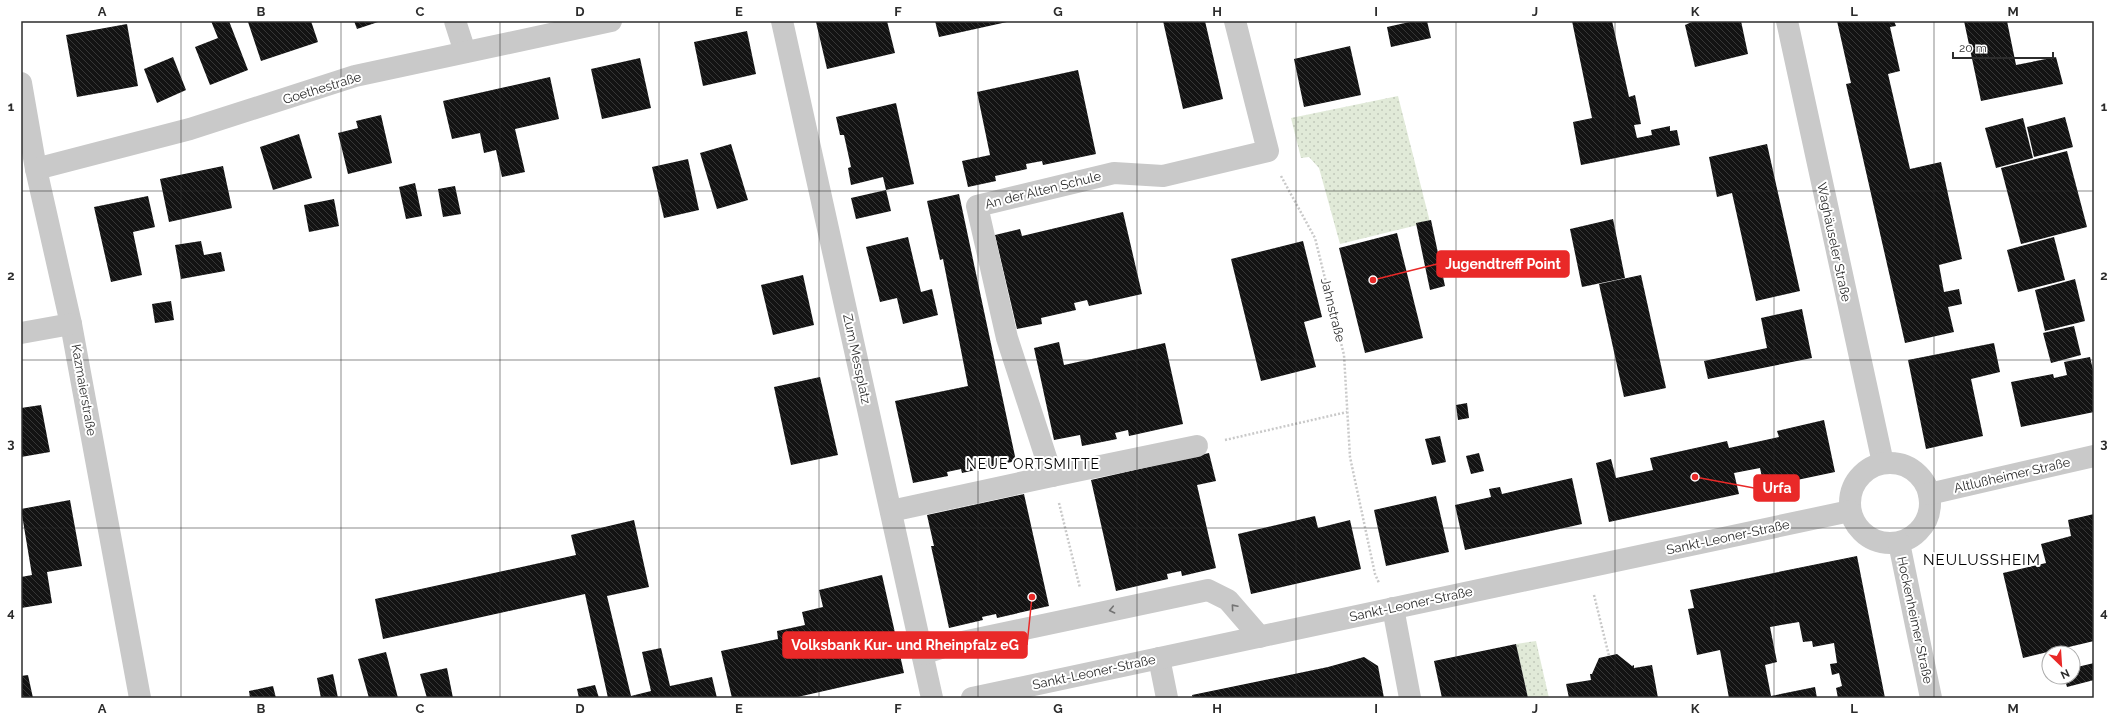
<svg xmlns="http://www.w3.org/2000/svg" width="2115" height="719" font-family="Raleway,sans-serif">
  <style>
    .grass { fill: url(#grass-dots) }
    .building { fill: url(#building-back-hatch) }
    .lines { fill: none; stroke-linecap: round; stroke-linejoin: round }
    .path { stroke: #c9c9c9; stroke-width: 2.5; stroke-dasharray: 2 2; stroke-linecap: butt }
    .minor { stroke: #c9c9c9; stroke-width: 22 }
    .oneway { stroke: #737373 }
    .grid { fill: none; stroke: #2c2c2c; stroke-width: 1; stroke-opacity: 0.55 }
    .labels { text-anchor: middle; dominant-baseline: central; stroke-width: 4; stroke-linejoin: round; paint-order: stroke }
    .street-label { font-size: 13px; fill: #2c2c2c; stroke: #fff }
    .neighbourhood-label { font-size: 14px; letter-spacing: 1px; fill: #000; stroke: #fff }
    .quarter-label { font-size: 15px; letter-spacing: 1px; fill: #000; stroke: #fff }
    .leader { fill: none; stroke: #e92928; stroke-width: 1.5 }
    .callout-dot { fill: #e92928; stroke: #fff; stroke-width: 1.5 }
    .callout { fill: #e92928; stroke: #e92928; stroke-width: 1.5 }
    .callout-label { font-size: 14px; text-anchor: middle; font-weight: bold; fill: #fff }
    .neatline { fill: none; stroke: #2c2c2c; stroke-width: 1.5 }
    .grid-label { font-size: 13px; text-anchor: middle; font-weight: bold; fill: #2c2c2c }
  </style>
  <defs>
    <pattern id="grass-dots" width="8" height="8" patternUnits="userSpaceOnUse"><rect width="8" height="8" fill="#e1ead8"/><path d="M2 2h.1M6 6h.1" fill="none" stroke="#c1c9ba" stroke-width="1.8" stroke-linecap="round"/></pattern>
    <pattern id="building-back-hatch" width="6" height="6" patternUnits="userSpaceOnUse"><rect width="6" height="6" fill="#131313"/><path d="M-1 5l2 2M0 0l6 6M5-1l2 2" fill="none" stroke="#363636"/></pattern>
  </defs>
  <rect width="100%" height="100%" fill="#fff"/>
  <g class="grass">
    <path d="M 1398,96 L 1430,222 L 1340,244 L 1319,168 L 1309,157 L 1301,158 L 1291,118 Z"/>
    <path d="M 1536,641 L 1549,698 L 1528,698 L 1516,644 Z"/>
  </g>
  <g class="building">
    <path d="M 211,21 L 229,21 L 248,70 L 210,85 L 195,47 L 218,38 Z"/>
    <path d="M 251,21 L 311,21 L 318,42 L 261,61 L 248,22 Z"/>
    <path d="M 354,21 L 381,21 L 357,29 Z"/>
    <path d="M 819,21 L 887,21 L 895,53 L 827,69 L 816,22 Z"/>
    <path d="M 935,21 L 1007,21 L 1007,22 L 939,37 Z"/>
    <path d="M 1163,21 L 1205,21 L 1223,99 L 1183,109 Z"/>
    <path d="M 1414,21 L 1427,21 L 1431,38 L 1391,47 L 1387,27 Z"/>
    <path d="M 1572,21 L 1612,21 L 1629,97 L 1635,95 L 1641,124 L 1634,125 L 1637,138 L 1652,135 L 1651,130 L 1670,126 L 1670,131 L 1677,130 L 1680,145 L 1581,165 L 1573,122 L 1602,116 L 1592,118 Z"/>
    <path d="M 1694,21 L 1741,21 L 1748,54 L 1695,67 L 1685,25 Z"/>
    <path d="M 1837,21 L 1894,21 L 1896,26 L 1890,27 L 1900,71 L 1888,74 L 1910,169 L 1941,162 L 1962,259 L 1939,265 L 1944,292 L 1959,289 L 1962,304 L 1948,307 L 1954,332 L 1905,343 L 1846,84 L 1851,83 Z"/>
    <path d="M 1964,21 L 2007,21 L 2016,65 L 2056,57 L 2063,84 L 1981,101 Z"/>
    <path d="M 127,24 L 138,86 L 77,97 L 66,35 Z"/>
    <path d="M 747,31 L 756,74 L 703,86 L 694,42 Z"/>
    <path d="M 1350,46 L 1361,95 L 1304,107 L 1294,59 Z"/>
    <path d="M 173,57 L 186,90 L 157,103 L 144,69 Z"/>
    <path d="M 640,58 L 651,108 L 602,119 L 591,69 Z"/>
    <path d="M 1078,70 L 1096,154 L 1043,165 L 1042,161 L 1026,164 L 1027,169 L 995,176 L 996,181 L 968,187 L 962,161 L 990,155 L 977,92 Z"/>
    <path d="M 550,77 L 559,119 L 515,129 L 525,172 L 502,177 L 496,150 L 484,153 L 480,133 L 452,139 L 443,101 Z"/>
    <path d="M 896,103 L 914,184 L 886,190 L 883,177 L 851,185 L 848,168 L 851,167 L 844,135 L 840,135 L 836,117 Z"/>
    <path d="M 381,115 L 392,163 L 348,174 L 338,133 L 358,128 L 356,121 Z"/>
    <path d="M 2065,117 L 2073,147 L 2034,157 L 2027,127 Z"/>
    <path d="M 2023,118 L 2033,158 L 1996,168 L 1985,128 Z"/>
    <path d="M 299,134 L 312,178 L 273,190 L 260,147 Z"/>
    <path d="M 731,144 L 748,200 L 717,209 L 700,153 Z"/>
    <path d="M 1767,144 L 1800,291 L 1756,301 L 1732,193 L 1717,197 L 1709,157 Z"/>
    <path d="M 2067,151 L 2087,227 L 2021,244 L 2001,168 Z"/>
    <path d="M 688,159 L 699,210 L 664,218 L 652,167 Z"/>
    <path d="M 223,166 L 232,208 L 169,222 L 160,179 Z"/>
    <path d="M 415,183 L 422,216 L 406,219 L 399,187 Z"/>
    <path d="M 455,186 L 461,214 L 443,217 L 438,189 Z"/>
    <path d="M 886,190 L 891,211 L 856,219 L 851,198 Z"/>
    <path d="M 959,194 L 1016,461 L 962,473 L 961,469 L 947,472 L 948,476 L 913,483 L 895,401 L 968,386 L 943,259 L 940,260 L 927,201 Z"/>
    <path d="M 148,196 L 155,227 L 133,232 L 142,275 L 111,282 L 94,207 Z"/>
    <path d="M 334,199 L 339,226 L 309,232 L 304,205 Z"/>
    <path d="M 1123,212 L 1142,294 L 1089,306 L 1087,300 L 1074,303 L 1076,310 L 1041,318 L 1042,324 L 1017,329 L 995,235 L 1020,229 L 1022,236 Z"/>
    <path d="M 1613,219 L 1625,278 L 1582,287 L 1570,229 Z"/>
    <path d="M 1431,220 L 1445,286 L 1430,290 L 1416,223 Z"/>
    <path d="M 1397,233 L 1423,338 L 1365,353 L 1339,248 Z"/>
    <path d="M 908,237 L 921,292 L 932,289 L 938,315 L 903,324 L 897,298 L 880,302 L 866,247 Z"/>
    <path d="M 2054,237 L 2065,280 L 2018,292 L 2007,250 Z"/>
    <path d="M 201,241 L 204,255 L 221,252 L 225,271 L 181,279 L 175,245 Z"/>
    <path d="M 1303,241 L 1322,317 L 1304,322 L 1316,367 L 1261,381 L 1231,259 Z"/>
    <path d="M 803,275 L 814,325 L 773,335 L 761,285 Z"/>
    <path d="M 1641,275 L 1666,388 L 1624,397 L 1599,284 Z"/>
    <path d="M 2075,279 L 2085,321 L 2045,331 L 2035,290 Z"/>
    <path d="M 171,301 L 174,320 L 155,323 L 152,304 Z"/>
    <path d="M 1802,309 L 1812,358 L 1708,379 L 1704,361 L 1767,348 L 1761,318 Z"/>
    <path d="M 2074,326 L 2081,355 L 2051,363 L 2043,333 Z"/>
    <path d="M 1059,342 L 1064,365 L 1165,343 L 1183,424 L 1129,436 L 1128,430 L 1115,433 L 1117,439 L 1082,446 L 1080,435 L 1054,440 L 1034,348 Z"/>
    <path d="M 1994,343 L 2000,372 L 1971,379 L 1983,436 L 1926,449 L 1908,360 Z"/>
    <path d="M 2090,357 L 2094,374 L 2094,412 L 2021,427 L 2011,382 L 2053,374 L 2054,378 L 2067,375 L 2064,362 Z"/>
    <path d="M 820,377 L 838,455 L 791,465 L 774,387 Z"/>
    <path d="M 1467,403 L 1469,418 L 1458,420 L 1456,405 Z"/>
    <path d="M 41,405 L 50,452 L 21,457 L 21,408 Z"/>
    <path d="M 1824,420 L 1835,472 L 1764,487 L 1760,468 L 1734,473 L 1739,494 L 1609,522 L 1596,463 L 1611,459 L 1616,478 L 1653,470 L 1650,458 L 1727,441 L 1729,448 L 1779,437 L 1777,431 Z"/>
    <path d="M 1440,436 L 1446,462 L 1432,465 L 1425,439 Z"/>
    <path d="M 1209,453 L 1216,481 L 1197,485 L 1216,568 L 1182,576 L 1181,571 L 1167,574 L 1168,579 L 1116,591 L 1091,480 Z"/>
    <path d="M 1479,453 L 1484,471 L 1471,474 L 1466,456 Z"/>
    <path d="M 1572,478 L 1582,524 L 1465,550 L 1455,505 L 1491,497 L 1489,489 L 1500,487 L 1502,494 Z"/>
    <path d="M 1024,494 L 1049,606 L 997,618 L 996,614 L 982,617 L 983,620 L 949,628 L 931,546 L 934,546 L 927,515 Z"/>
    <path d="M 1436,496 L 1449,552 L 1386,566 L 1374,510 Z"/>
    <path d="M 70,500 L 82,566 L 47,572 L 52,603 L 21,608 L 21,577 L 32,575 L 21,509 Z"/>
    <path d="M 2094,514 L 2094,641 L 2023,658 L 2003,573 L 2046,563 L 2041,544 L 2071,536 L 2068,520 Z"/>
    <path d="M 1315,516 L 1318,528 L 1350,520 L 1361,569 L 1251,594 L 1238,534 Z"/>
    <path d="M 634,520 L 649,587 L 607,596 L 631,696 L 651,691 L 642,652 L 661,648 L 670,686 L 712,677 L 717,698 L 608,698 L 585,594 L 383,639 L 375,599 L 576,555 L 571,535 Z"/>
    <path d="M 1857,556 L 1885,698 L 1838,698 L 1836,688 L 1842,686 L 1839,673 L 1832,675 L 1830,664 L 1837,663 L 1834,643 L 1813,647 L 1812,641 L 1803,642 L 1799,622 L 1770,627 L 1777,662 L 1765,665 L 1771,696 L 1815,687 L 1817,698 L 1729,698 L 1720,650 L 1697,655 L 1688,609 L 1694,608 L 1690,590 Z"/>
    <path d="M 882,575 L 904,673 L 793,698 L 732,698 L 721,651 L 778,639 L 777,631 L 805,625 L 802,612 L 823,607 L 819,590 Z"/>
    <path d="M 1516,644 L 1528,698 L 1442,698 L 1434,661 Z"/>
    <path d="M 386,652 L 398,698 L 369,698 L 358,659 Z"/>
    <path d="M 1617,654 L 1632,666 L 1634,665 L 1634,668 L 1652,665 L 1658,698 L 1569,698 L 1566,684 L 1591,680 L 1590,674 L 1592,674 L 1599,658 Z"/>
    <path d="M 1364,657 L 1378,666 L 1384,698 L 1193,698 L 1192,695 L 1328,667 Z"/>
    <path d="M 2094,663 L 2094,680 L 2067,687 L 2064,677 L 2073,677 L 2073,668 Z"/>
    <path d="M 447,668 L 453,698 L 427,698 L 420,674 Z"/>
    <path d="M 333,674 L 338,698 L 321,698 L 317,678 Z"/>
    <path d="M 28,675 L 33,698 L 21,698 L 21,676 Z"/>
    <path d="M 595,685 L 599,698 L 579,698 L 577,689 Z"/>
    <path d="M 273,686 L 276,698 L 250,698 L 249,691 Z"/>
  </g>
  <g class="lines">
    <g class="path">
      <path d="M 1281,176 L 1315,238 L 1344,355 L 1350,457 L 1375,574 L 1379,583"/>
      <path d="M 1225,440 L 1347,412"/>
      <path d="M 1059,503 L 1080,588"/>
      <path d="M 1594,595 L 1609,656"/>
    </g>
    <g class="minor">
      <path d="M 455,21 L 465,52"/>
      <path d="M 782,21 L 932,698"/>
      <path d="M 1787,21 L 1883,463"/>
      <path d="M 21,83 L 36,169 L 71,324 L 140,698"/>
      <path d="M 36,169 L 190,129 L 355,76 L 611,21"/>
      <path d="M 21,333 L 71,324"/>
      <circle cx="1890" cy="503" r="40"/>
      <path d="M 1052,476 L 1197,446"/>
      <path d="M 1929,494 L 2094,456"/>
      <path d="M 891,511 L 1052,476 L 1007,338 L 977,206 L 1114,173 L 1163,176 L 1268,151 L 1235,21"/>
      <path d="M 1899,543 L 1931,698"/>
      <path d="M 1393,608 L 1410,698"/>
      <path d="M 922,654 L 953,644 L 1208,590 L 1228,600 L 1260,637"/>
      <path d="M 1159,658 L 1167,698"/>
      <path d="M 972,698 L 1850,511"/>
    </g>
  </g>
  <defs><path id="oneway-chevron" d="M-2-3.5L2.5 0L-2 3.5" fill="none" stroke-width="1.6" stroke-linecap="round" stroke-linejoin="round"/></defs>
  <g class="oneway">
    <use href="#oneway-chevron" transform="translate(1234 607) rotate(-131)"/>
    <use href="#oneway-chevron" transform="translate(1112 610) rotate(168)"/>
  </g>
  <path class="grid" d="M 181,21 L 181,698M 341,21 L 341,698M 500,21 L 500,698M 659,21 L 659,698M 819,21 L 819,698M 978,21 L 978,698M 1137,21 L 1137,698M 1296,21 L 1296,698M 1456,21 L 1456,698M 1615,21 L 1615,698M 1774,21 L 1774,698M 1934,21 L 1934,698M 21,191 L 2094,191M 21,360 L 2094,360M 21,528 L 2094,528"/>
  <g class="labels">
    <g class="street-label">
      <text transform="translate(322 88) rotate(-17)">Goethestraße</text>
      <text transform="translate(1043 190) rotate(-14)">An der Alten Schule</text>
      <text transform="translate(1834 242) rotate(78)">Waghäuseler Straße</text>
      <text transform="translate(1333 310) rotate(76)">Jahnstraße</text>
      <text transform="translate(857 359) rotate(78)">Zum Messplatz</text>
      <text transform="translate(84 390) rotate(80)">Kazmaierstraße</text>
      <text transform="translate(2012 475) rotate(-13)">Altlußheimer Straße</text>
      <text transform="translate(1728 537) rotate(-12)">Sankt-Leoner-Straße</text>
      <text transform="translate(1411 604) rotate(-12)">Sankt-Leoner-Straße</text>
      <text transform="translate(1915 620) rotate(78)">Hockenheimer Straße</text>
      <text transform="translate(1094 672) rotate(-12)">Sankt-Leoner-Straße</text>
    </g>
    <g class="neighbourhood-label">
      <text x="1033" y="464">NEUE ORTSMITTE</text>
    </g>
    <g class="quarter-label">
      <text x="1982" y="560">NEULUSSHEIM</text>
    </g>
  </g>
  <path class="leader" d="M1373 280L1437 264M1695 477L1754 488M1032 597L1027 645"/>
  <g class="callout-dot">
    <circle cx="1373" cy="280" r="4"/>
    <circle cx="1695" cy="477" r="4"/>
    <circle cx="1032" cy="597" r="4"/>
  </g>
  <g class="callout">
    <rect x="1437" y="251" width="132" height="26" rx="4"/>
    <rect x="1754" y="475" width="45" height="26" rx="4"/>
    <rect x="783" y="632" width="244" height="26" rx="4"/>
  </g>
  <g class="callout-label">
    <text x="1503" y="269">Jugendtreff Point</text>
    <text x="1777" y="493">Urfa</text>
    <text x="905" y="650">Volksbank Kur- und Rheinpfalz eG</text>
  </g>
  <rect width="2115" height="719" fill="none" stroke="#ffffff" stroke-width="44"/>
  <g transform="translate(2061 665) rotate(155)"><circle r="19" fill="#ffffff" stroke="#ababab"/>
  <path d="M0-3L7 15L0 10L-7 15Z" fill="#e92928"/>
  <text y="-6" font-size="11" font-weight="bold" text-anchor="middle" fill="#2c2c2c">N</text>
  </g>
  <path d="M1953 52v6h100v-6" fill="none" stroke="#2c2c2c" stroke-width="2"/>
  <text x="1959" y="52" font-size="12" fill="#2c2c2c" stroke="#ffffff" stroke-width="3" paint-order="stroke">20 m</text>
  <rect x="22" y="22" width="2071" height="675" class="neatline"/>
  <g class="grid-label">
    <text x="102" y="16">A</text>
    <text x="261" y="16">B</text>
    <text x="420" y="16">C</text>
    <text x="580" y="16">D</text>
    <text x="739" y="16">E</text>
    <text x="898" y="16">F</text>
    <text x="1058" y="16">G</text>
    <text x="1217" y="16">H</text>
    <text x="1376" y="16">I</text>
    <text x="1535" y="16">J</text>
    <text x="1695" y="16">K</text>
    <text x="1854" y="16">L</text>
    <text x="2013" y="16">M</text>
    <text x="11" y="111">1</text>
    <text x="2104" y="111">1</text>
    <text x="11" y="280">2</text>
    <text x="2104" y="280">2</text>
    <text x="11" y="448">3</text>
    <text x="2104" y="448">3</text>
    <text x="11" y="617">4</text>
    <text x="2104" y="617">4</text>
    <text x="102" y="713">A</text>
    <text x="261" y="713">B</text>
    <text x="420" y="713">C</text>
    <text x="580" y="713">D</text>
    <text x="739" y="713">E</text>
    <text x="898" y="713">F</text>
    <text x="1058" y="713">G</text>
    <text x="1217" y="713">H</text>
    <text x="1376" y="713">I</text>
    <text x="1535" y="713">J</text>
    <text x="1695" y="713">K</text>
    <text x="1854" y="713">L</text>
    <text x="2013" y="713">M</text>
  </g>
</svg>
